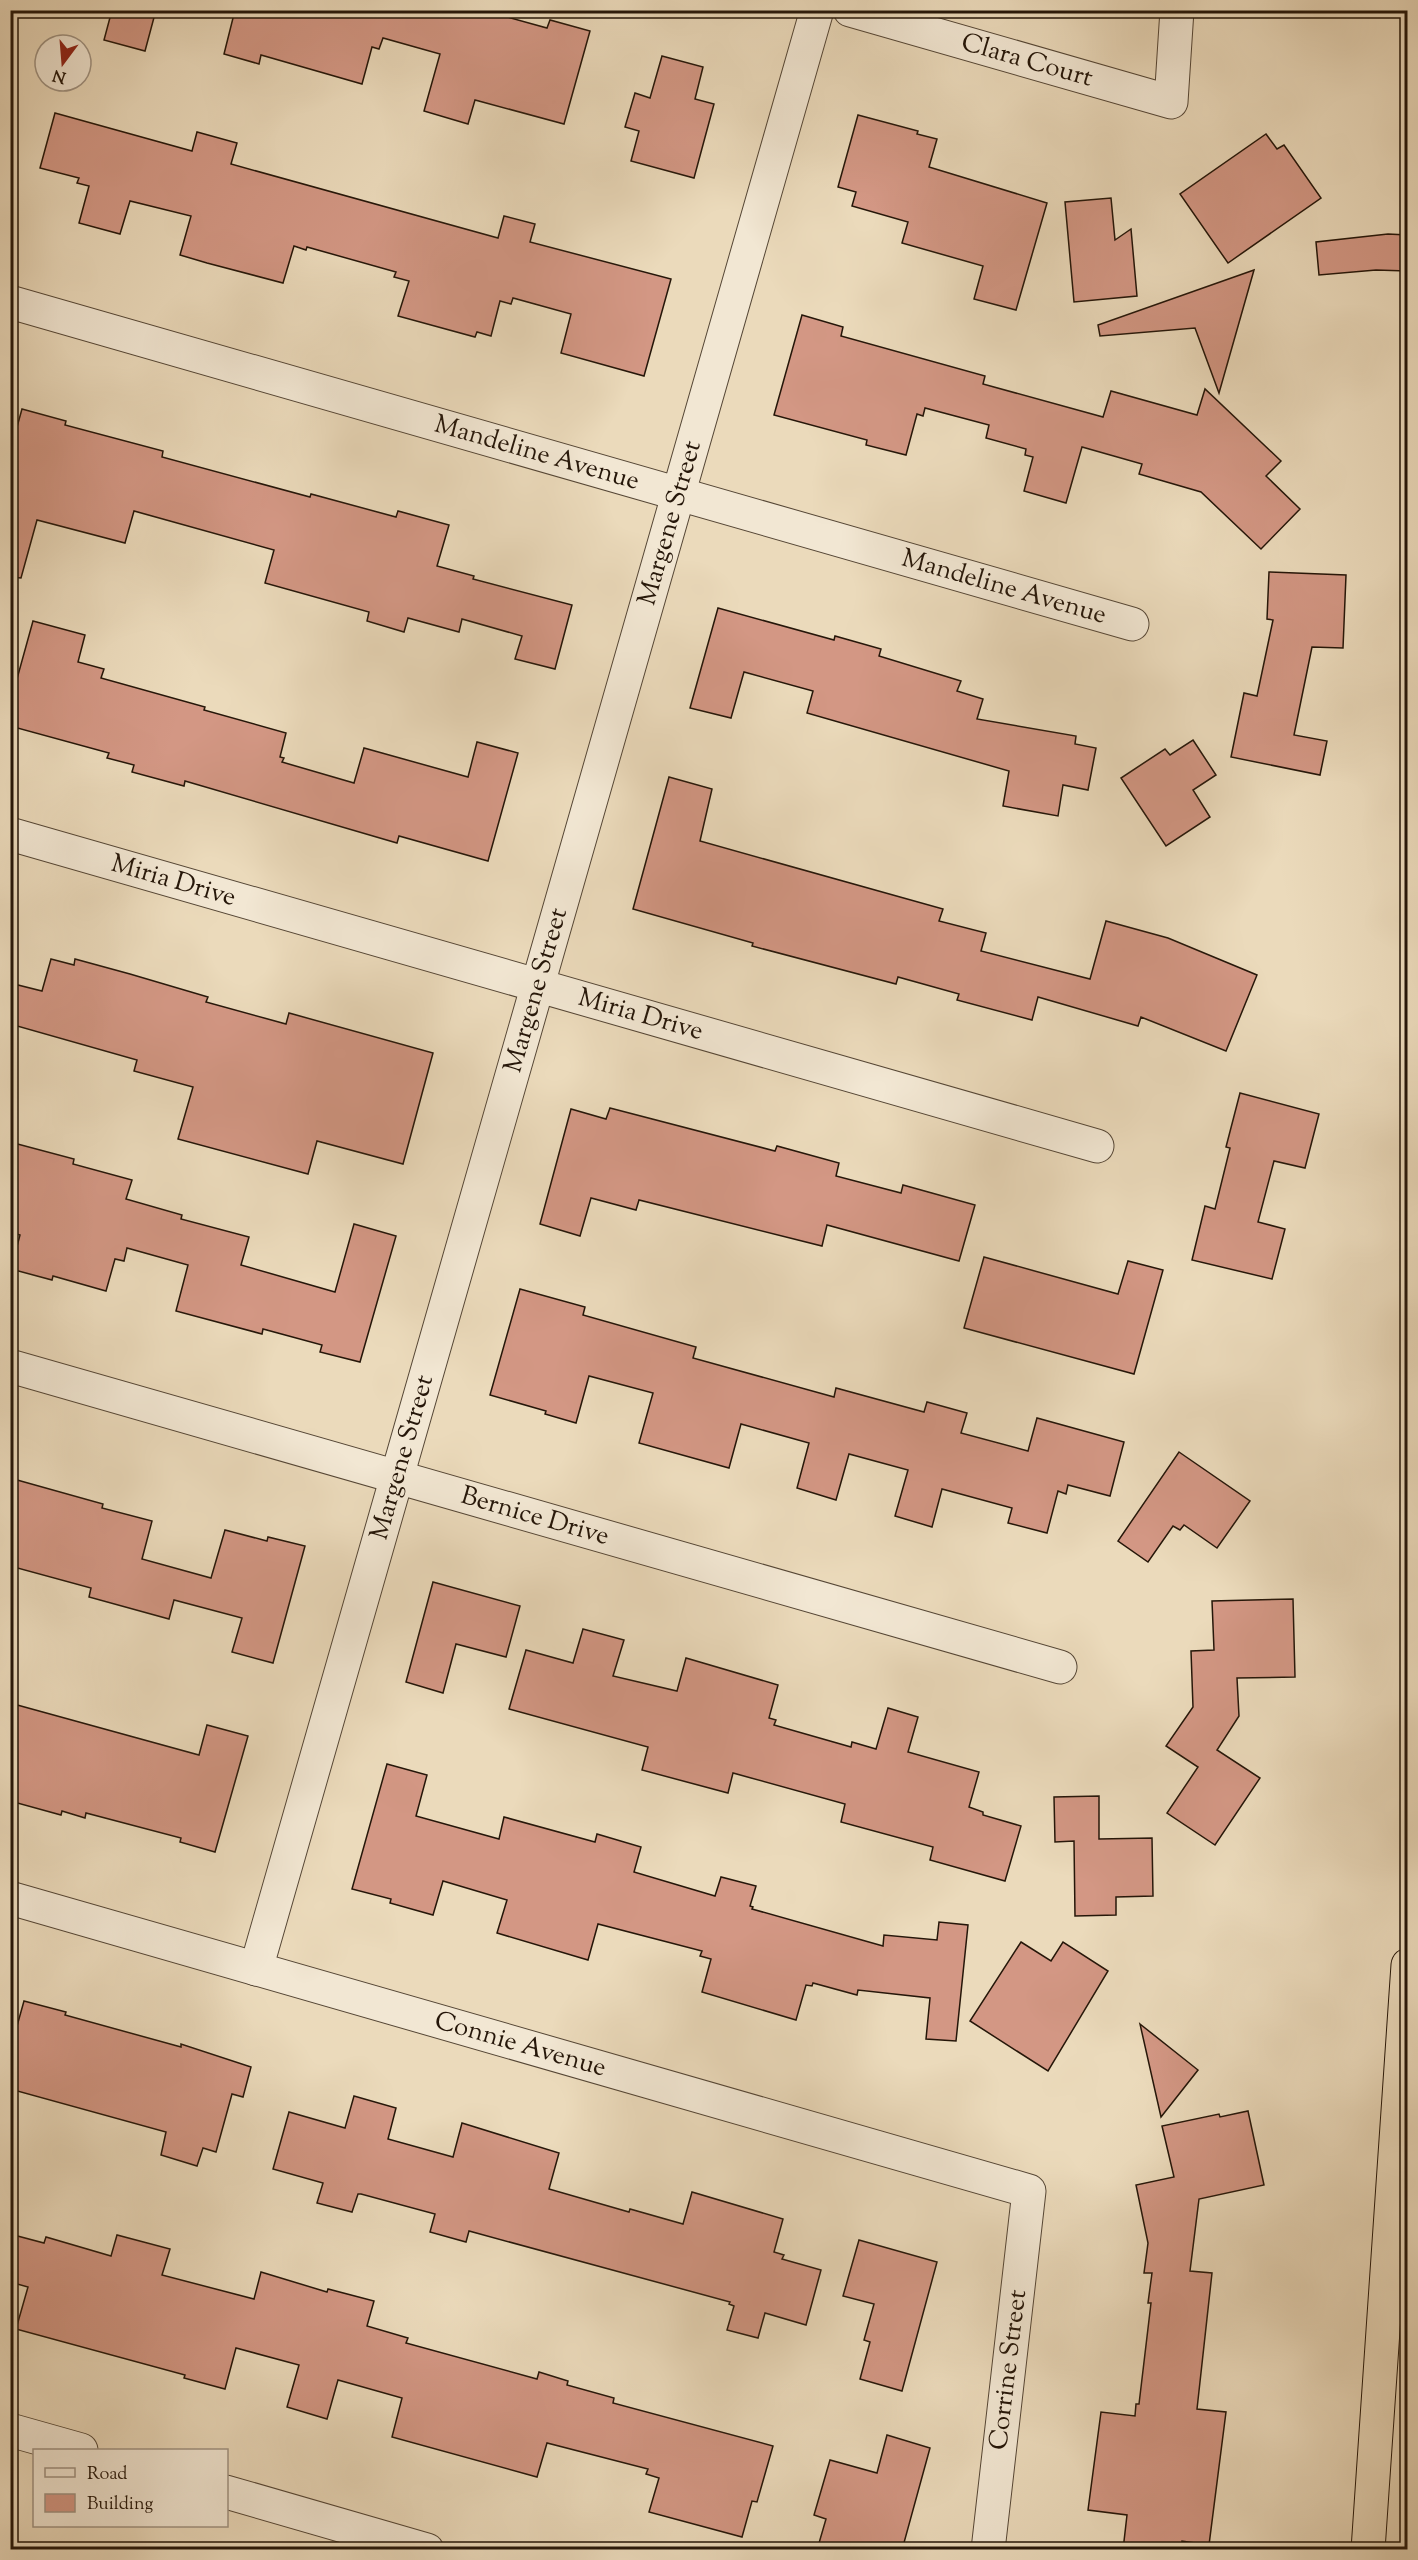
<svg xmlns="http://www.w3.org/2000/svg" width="1418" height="2560" font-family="'Sorts Mill Goudy',serif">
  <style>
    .building { fill: #d39784; stroke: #251609; stroke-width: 1.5 }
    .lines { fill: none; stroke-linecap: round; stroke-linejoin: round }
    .minor-casing { stroke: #564736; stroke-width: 35 }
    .motorway-casing { stroke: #251609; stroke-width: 35 }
    .minor { stroke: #f2e7d3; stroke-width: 33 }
    .motorway { stroke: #ebdabb; stroke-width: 33 }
    .labels { text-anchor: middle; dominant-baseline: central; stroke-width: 4.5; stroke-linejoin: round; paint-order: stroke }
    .street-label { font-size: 26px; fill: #251609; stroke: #f2e7d3 }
  </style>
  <rect width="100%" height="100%" fill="#ebdabb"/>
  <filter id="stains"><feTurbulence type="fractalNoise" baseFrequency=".00333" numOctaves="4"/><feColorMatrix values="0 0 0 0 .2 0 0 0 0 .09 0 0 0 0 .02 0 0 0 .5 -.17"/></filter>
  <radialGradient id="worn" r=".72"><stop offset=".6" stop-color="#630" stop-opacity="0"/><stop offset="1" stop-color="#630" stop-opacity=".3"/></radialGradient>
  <g class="building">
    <path d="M 112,10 L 156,10 L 145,51 L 104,40 Z"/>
    <path d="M 235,10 L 482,10 L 547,28 L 550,20 L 590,31 L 564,124 L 475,100 L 468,124 L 424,111 L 440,54 L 383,38 L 379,49 L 372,47 L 362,84 L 261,55 L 259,64 L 224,54 Z"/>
    <path d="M 662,56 L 703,67 L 695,99 L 714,104 L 694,178 L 631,161 L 639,131 L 625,127 L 635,93 L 650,98 Z"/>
    <path d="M 55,113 L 192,151 L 197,132 L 237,143 L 231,164 L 498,238 L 504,216 L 535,224 L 530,242 L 671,279 L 644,376 L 561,353 L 571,314 L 513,298 L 511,304 L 500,301 L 491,336 L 477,332 L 475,337 L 398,316 L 409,281 L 394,277 L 396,272 L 307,247 L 306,250 L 294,246 L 283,283 L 207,263 L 180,255 L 191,216 L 130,201 L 120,234 L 79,223 L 89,186 L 77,183 L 79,178 L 40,168 Z"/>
    <path d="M 858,115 L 918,131 L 917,134 L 937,139 L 929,167 L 1047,203 L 1016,310 L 974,299 L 983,266 L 902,243 L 908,222 L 852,206 L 856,192 L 838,187 Z"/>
    <path d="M 1266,134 L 1277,149 L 1284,145 L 1321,198 L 1228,263 L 1180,194 Z"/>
    <path d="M 1111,198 L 1115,240 L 1131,229 L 1137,296 L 1074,302 L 1065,202 Z"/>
    <path d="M 1388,234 L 1407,235 L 1407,271 L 1376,270 L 1319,275 L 1316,242 Z"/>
    <path d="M 1254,270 L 1219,393 L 1195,328 L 1100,336 L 1098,325 Z"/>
    <path d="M 802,315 L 843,327 L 841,336 L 985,376 L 983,384 L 1103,417 L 1111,391 L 1197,415 L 1205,389 L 1281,461 L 1266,476 L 1300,509 L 1261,549 L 1201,492 L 1139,474 L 1142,464 L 1082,447 L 1066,503 L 1024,491 L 1033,457 L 1025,455 L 1026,449 L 986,438 L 989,425 L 925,408 L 923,416 L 917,414 L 906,455 L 866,445 L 867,440 L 774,415 Z"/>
    <path d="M 22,409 L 66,421 L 65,425 L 163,451 L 162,457 L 310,497 L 311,494 L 396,517 L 398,511 L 449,525 L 437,566 L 474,576 L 473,579 L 572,605 L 555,669 L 515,659 L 522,636 L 462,619 L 459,632 L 408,618 L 404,632 L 367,621 L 369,612 L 265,583 L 274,550 L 134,511 L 125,543 L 37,520 L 21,578 L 10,577 L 10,452 Z"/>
    <path d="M 1269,572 L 1346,575 L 1343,648 L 1312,647 L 1294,735 L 1327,741 L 1320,775 L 1231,757 L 1244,693 L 1257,696 L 1273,620 L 1267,619 Z"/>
    <path d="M 718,608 L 834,640 L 835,636 L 881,649 L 879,656 L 961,681 L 957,691 L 983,699 L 977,719 L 1076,736 L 1075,744 L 1096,748 L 1088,790 L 1063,785 L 1058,816 L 1003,806 L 1009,771 L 807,713 L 813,691 L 744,672 L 731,718 L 690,708 Z"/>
    <path d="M 33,621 L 85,635 L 78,662 L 104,669 L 101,678 L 205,707 L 204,710 L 286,733 L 280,757 L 284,758 L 282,762 L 354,783 L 364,748 L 468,777 L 477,742 L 518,753 L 488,861 L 399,836 L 397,843 L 185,781 L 184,786 L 132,772 L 134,765 L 107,758 L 109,753 L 10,726 L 10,704 Z"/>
    <path d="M 1193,740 L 1216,775 L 1193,790 L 1210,817 L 1166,846 L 1121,778 L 1165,749 L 1170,755 Z"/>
    <path d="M 669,777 L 712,789 L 700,841 L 943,909 L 939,921 L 986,933 L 981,951 L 1090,979 L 1106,921 L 1168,938 L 1257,975 L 1226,1051 L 1141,1017 L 1138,1026 L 1038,997 L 1032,1020 L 957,1000 L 959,994 L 898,977 L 896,984 L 752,946 L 753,943 L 633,909 Z"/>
    <path d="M 51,959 L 74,965 L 75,959 L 130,974 L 208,997 L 206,1002 L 286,1024 L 289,1013 L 433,1053 L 403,1164 L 317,1141 L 308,1174 L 178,1139 L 193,1087 L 134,1071 L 137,1060 L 10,1024 L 10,983 L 42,991 Z"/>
    <path d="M 1240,1093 L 1319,1114 L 1305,1168 L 1274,1161 L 1258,1222 L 1285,1229 L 1272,1279 L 1192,1260 L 1205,1206 L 1215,1209 L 1230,1148 L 1226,1147 Z"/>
    <path d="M 610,1108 L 775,1151 L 777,1146 L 839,1163 L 836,1176 L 901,1193 L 903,1185 L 975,1205 L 959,1261 L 827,1225 L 822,1246 L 639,1200 L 636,1210 L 591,1198 L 580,1236 L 540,1224 L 571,1109 L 606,1119 Z"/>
    <path d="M 10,1142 L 74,1159 L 73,1164 L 132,1180 L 126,1199 L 182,1215 L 181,1219 L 249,1237 L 241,1265 L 335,1292 L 354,1224 L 396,1236 L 360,1362 L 320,1352 L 322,1345 L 263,1329 L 262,1334 L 176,1311 L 188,1265 L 127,1248 L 124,1261 L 115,1259 L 106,1291 L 53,1276 L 52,1280 L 11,1269 L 20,1235 L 10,1232 Z"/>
    <path d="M 984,1257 L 1118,1294 L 1128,1261 L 1163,1270 L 1134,1374 L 964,1328 Z"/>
    <path d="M 520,1289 L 585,1307 L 583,1315 L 696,1347 L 693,1358 L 834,1397 L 836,1388 L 924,1412 L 927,1402 L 967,1413 L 961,1433 L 1028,1451 L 1037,1418 L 1124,1442 L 1110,1496 L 1068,1485 L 1066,1494 L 1058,1491 L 1047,1533 L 1008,1523 L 1012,1508 L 942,1489 L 932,1527 L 895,1516 L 908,1470 L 849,1454 L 836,1500 L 797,1488 L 809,1443 L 741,1424 L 729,1468 L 639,1443 L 653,1393 L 589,1376 L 576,1423 L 545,1414 L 546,1411 L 490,1395 Z"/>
    <path d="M 1179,1452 L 1250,1501 L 1217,1548 L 1184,1525 L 1180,1530 L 1173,1526 L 1148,1562 L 1118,1541 Z"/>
    <path d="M 10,1478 L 103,1504 L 102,1508 L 152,1521 L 142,1559 L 211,1578 L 225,1530 L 267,1541 L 268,1537 L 305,1546 L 273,1663 L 232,1652 L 242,1618 L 174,1600 L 169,1619 L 89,1597 L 91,1588 L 10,1566 Z"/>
    <path d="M 433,1582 L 520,1606 L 506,1657 L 456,1644 L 443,1693 L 406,1682 Z"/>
    <path d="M 1293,1599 L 1295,1677 L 1237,1678 L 1239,1716 L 1217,1750 L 1260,1778 L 1215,1845 L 1167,1813 L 1198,1767 L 1166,1746 L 1193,1707 L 1191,1651 L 1214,1650 L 1212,1601 Z"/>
    <path d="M 583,1629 L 624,1640 L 613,1676 L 677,1691 L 686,1658 L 778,1685 L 769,1718 L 776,1720 L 774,1725 L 851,1747 L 852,1742 L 876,1749 L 888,1708 L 918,1717 L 908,1752 L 979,1772 L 969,1807 L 983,1812 L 983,1815 L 1021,1826 L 1005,1881 L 930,1860 L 933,1847 L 841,1822 L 845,1804 L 733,1773 L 728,1793 L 642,1770 L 648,1747 L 509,1709 L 526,1650 L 573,1663 Z"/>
    <path d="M 10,1703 L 199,1755 L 207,1725 L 248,1736 L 215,1852 L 180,1842 L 181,1838 L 86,1813 L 85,1818 L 62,1811 L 61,1815 L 10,1801 Z"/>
    <path d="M 387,1764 L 427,1775 L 416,1816 L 499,1839 L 504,1817 L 595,1842 L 597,1834 L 641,1847 L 634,1872 L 715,1896 L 721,1877 L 756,1886 L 750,1906 L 753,1907 L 752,1909 L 883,1946 L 884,1935 L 937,1940 L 939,1922 L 968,1925 L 956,2041 L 926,2039 L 930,1998 L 858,1990 L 857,1995 L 813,1983 L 812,1986 L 806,1985 L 796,2020 L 702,1992 L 711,1959 L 700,1956 L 702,1951 L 598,1924 L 588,1960 L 497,1933 L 507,1900 L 443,1881 L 433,1915 L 390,1903 L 391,1899 L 352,1889 Z"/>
    <path d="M 1099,1796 L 1099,1839 L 1152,1838 L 1153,1896 L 1116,1897 L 1116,1915 L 1075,1916 L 1074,1841 L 1055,1842 L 1054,1797 Z"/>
    <path d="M 1021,1942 L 1051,1961 L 1063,1942 L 1108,1971 L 1048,2071 L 970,2021 Z"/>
    <path d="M 24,2001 L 66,2012 L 65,2015 L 181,2047 L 181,2044 L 251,2067 L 243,2097 L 232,2094 L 216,2152 L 203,2148 L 197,2166 L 161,2155 L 166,2132 L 10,2089 L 10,2051 Z"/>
    <path d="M 1140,2024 L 1198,2070 L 1161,2117 Z"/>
    <path d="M 354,2096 L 396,2108 L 388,2139 L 453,2157 L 462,2123 L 559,2153 L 549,2189 L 629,2212 L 630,2209 L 683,2224 L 692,2192 L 783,2219 L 774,2252 L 784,2255 L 782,2259 L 821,2270 L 806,2325 L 765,2313 L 758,2338 L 727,2330 L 734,2306 L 729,2304 L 730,2302 L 469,2231 L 466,2242 L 430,2232 L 435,2214 L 361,2194 L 358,2194 L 352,2212 L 317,2203 L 323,2183 L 273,2169 L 289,2112 L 345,2128 Z"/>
    <path d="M 1248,2111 L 1264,2185 L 1199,2199 L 1190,2271 L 1212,2273 L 1197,2409 L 1226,2412 L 1209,2545 L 1182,2541 L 1181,2550 L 1123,2550 L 1127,2515 L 1088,2510 L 1101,2412 L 1135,2416 L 1136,2404 L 1139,2404 L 1151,2303 L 1148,2303 L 1152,2273 L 1144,2273 L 1148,2243 L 1136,2185 L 1174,2177 L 1162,2126 L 1219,2114 L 1220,2117 Z"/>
    <path d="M 10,2234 L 44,2243 L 46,2237 L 111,2256 L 117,2235 L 170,2249 L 162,2275 L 254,2299 L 261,2272 L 327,2292 L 328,2289 L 374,2301 L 367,2326 L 408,2338 L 406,2343 L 537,2379 L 539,2372 L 568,2381 L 567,2385 L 614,2398 L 613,2403 L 773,2446 L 757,2502 L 752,2501 L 742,2537 L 649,2512 L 659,2478 L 646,2474 L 648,2469 L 547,2443 L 537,2477 L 392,2437 L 402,2398 L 338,2380 L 327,2419 L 287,2407 L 299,2365 L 236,2348 L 225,2389 L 184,2378 L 185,2375 L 16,2329 L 28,2287 L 10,2282 Z"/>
    <path d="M 859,2240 L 937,2262 L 902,2391 L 860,2379 L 870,2342 L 864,2340 L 874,2304 L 843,2296 Z"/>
    <path d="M 887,2435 L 930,2448 L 902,2550 L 817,2550 L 826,2519 L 814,2515 L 830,2460 L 877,2473 Z"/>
  </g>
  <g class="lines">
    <defs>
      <g id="minor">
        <path id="s1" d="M 850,10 L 1171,102 L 1177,10"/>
        <path id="s2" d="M 10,302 L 1132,624"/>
        <path id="s3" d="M 10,834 L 1097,1146"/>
        <path id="s4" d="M 10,1366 L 1060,1667"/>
        <path id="s5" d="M 10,1898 L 1029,2191 L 988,2550"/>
        <path id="s6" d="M 256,1969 L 817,10"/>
        <path d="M 10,2430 L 81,2450"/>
        <path d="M 226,2492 L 427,2550"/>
      </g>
      <path id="motorway" d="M 1368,2550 L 1408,1965"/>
    </defs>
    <use href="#minor" class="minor-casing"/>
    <use href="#motorway" class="motorway-casing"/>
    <use href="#minor" class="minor"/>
    <use href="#motorway" class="motorway"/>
  </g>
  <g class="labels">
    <g class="street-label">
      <text stroke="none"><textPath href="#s1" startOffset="184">Clara Court</textPath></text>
      <text stroke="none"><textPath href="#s2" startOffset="548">Mandeline Avenue</textPath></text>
      <text stroke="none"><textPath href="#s6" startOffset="1504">Margene Street</textPath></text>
      <text stroke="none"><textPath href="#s2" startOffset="1034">Mandeline Avenue</textPath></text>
      <text stroke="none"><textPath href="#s3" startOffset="170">Miria Drive</textPath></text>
      <text stroke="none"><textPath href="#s6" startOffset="1018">Margene Street</textPath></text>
      <text stroke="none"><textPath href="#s3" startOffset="656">Miria Drive</textPath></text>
      <text stroke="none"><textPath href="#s6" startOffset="532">Margene Street</textPath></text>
      <text stroke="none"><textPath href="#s4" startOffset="546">Bernice Drive</textPath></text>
      <text stroke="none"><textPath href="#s5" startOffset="531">Connie Avenue</textPath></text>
      <text transform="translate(1009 2370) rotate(-83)">Corrine Street</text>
    </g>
  </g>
  <rect width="1418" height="2560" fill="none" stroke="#ebdabb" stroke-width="36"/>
  <rect x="12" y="12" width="1394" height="2536" fill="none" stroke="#251609" stroke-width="3"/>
  <rect x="18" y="18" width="1382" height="2524" fill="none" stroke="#251609" stroke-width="1.5"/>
  <rect x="33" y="2449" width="195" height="78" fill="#f2e7d3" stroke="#a09382" stroke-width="1.5"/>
  <rect x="45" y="2468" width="30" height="9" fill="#f2e7d3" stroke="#a09382" stroke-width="1.5"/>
  <text x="87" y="2479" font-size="18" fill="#251609">Road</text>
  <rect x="45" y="2494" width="30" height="18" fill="#d39784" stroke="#a09382" stroke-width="1.5"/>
  <text x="87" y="2509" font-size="18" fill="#251609">Building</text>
  <g transform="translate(63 63) rotate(196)"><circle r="28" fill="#f2e7d3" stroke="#a09382" stroke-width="1.5"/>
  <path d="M0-4.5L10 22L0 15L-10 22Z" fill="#8f2418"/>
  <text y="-9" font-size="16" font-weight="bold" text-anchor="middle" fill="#251609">N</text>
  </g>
  <rect width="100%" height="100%" filter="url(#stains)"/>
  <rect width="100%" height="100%" fill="url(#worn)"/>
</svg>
